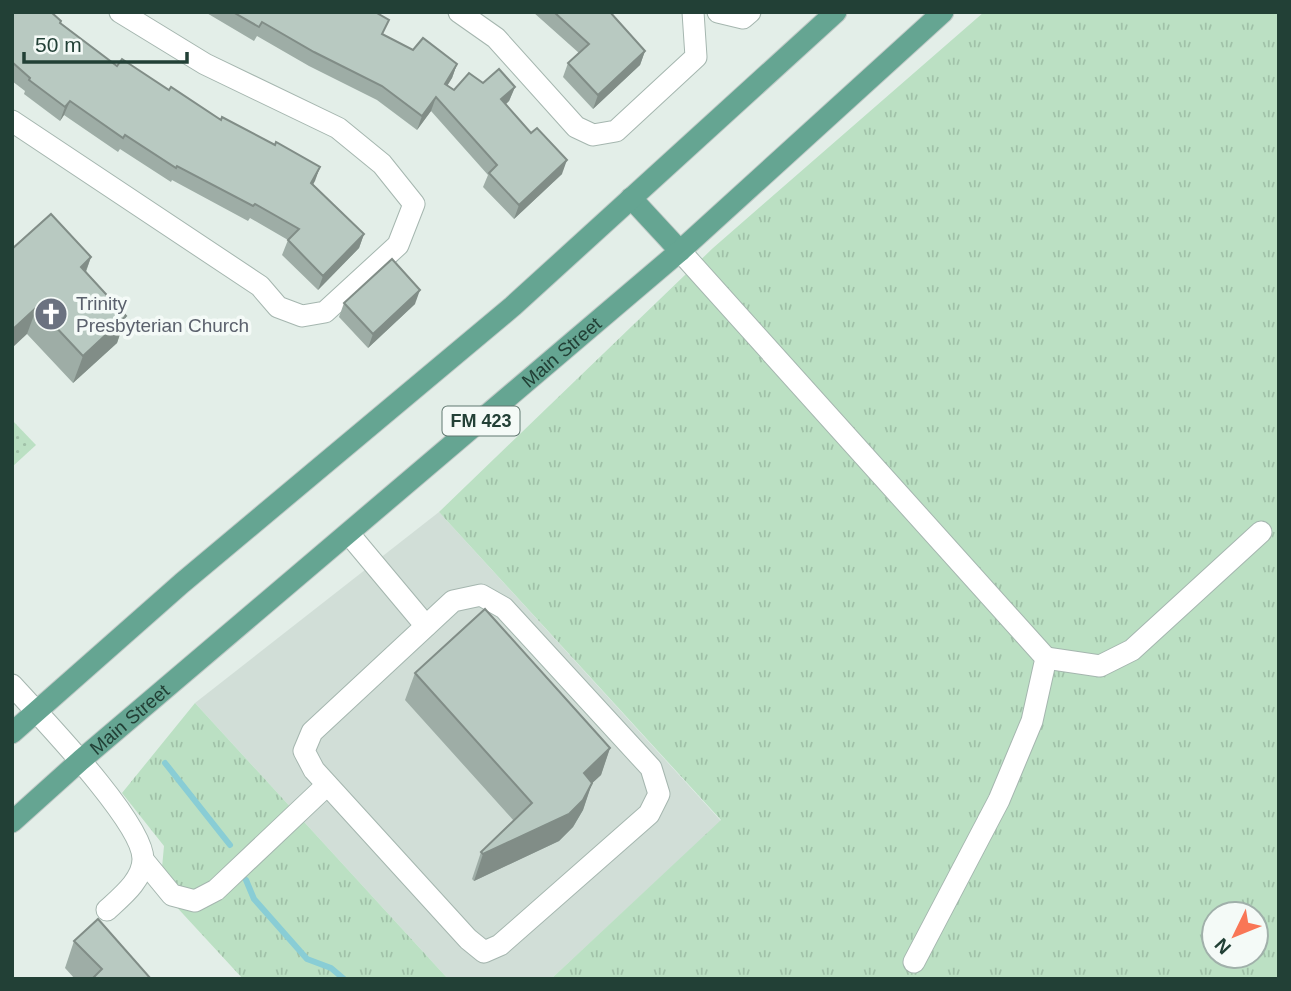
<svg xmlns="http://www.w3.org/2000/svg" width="1291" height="991" font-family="Helvetica,sans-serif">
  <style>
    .built { fill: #d1ded7 }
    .grass { fill: url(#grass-tufts); fill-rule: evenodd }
    .park { fill: url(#park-dots) }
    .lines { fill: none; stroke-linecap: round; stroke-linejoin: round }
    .stream { stroke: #89cdd5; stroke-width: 6 }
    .minor-casing { stroke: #a5b6af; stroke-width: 23 }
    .major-casing { stroke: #c1cac7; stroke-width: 23 }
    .minor { stroke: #fff; stroke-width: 21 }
    .major { stroke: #65a592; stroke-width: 21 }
    .wall { fill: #9eada6 }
    .shaded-wall { fill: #818d87 }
    .building { fill: #b8c9c1; stroke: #818d87; stroke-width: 2 }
    .labels { text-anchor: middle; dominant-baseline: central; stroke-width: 7; stroke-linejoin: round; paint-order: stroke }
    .shield { fill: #f4faf7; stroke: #617870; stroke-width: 2 }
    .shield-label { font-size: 18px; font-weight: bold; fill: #224036 }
    .worship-label { font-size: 19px; fill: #5b616d; stroke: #f4faf7; text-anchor: start }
    .street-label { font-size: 19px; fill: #224036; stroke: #f4faf7 }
  </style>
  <defs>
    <pattern id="grass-tufts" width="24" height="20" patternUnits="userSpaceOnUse" patternTransform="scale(1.75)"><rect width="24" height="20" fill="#bbe0c3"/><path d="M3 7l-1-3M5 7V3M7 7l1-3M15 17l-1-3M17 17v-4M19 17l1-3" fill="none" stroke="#a0c1a8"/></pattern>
    <pattern id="park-dots" width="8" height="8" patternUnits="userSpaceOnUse" patternTransform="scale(1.75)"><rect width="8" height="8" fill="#bbe0c3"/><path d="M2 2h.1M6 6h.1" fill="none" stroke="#a0c1a8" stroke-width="1.8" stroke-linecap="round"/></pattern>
  </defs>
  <rect width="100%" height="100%" fill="#e3eee8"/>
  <path class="built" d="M 439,512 L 721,821 L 551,979 L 448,979 L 195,703 Z"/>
  <g class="grass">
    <path d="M 984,12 L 1279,12 L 1279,979 L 551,979 L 721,820 L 439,512 L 713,248 ZM 1214,914 L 1256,914 L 1256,956 L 1214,956 Z"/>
    <path d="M 195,703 L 448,979 L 243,979 L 160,889 L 164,846 L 122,793 Z"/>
  </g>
  <path class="park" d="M 12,420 L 36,445 L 12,467 Z"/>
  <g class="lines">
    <g class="stream">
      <path d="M 165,763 L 230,845"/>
      <path d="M 246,880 L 254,899 L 307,959 L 331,968 L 344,979"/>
    </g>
    <defs>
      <g id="minor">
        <path d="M 459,12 L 496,38 L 576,127 L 593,135 L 616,131 L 696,57 L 693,12"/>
        <path d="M 718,12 L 743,18 L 750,12"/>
        <path d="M 12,121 L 260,286 L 278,307 L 302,316 L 325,312 L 398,245 L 414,204 L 382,164 L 338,128 L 205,64 L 120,12"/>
        <path d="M 680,251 L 1046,658 L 1032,721 L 999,800 L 914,962"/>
        <path d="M 349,534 L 426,626"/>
        <path d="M 481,595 L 504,608 L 651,768 L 659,794 L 649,814 L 500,945 L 484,952 L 468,939 L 314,770 L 304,751 L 312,732 L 453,601 Z"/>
        <path d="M 1046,658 L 1100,666 L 1132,650 L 1261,532"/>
        <path d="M 12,685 C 40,716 143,822 143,859 C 143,880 121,897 107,910"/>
        <path d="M 144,861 L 172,895 L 195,901 L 216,890 L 327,785"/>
      </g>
      <g id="major">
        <path d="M 631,198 L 680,251"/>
        <path d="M 12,733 L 182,583 L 513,306 L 836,12"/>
        <path id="s1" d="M 12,822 L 81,760 L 680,251 L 943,12"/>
      </g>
    </defs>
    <use href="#minor" class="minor-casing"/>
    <use href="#major" class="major-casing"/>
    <use href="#minor" class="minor"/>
    <use href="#major" class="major"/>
  </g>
  <g class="wall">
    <path d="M 12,12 L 61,23 L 117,66 L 169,90 L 221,120 L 320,167 L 313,184 L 364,234 L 359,248 L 318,290 L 282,255 L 288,240 L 250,218 L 248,221 L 172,180 L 171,182 L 120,149 L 118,152 L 64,115 L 60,121 L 24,94 L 25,91 L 12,81 Z"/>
    <path d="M 205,12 L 375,12 L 383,35 L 413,50 L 457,64 L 452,78 L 447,85 L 454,90 L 483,83 L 515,87 L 509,101 L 506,104 L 562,174 L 514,219 L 483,187 L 488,175 L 431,111 L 417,130 L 377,100 L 309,66 L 257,36 L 254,41 Z"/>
    <path d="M 533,12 L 610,12 L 645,51 L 640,65 L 593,109 L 563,77 L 568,63 L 579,53 Z"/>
    <path d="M 12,249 L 91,257 L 86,272 L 126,316 L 117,343 L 73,383 L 27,334 Z"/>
    <path d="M 344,303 L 415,304 L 368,348 L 339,317 Z"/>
    <path d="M 415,673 L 610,748 L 601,775 L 592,783 L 583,810 L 573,827 L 559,841 L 474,881 L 472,879 L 481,852 L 514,821 L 405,700 Z"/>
    <path d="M 74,941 L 151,979 L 75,979 L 65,968 Z"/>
  </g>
  <g class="shaded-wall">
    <path d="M 645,51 L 640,65 L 593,109 L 598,95 Z"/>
    <path d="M 457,64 L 452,78 L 440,98 L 445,84 Z"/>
    <path d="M 515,87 L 509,101 L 496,113 L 501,99 Z"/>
    <path d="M 436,97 L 431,111 L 417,130 L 422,116 Z"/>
    <path d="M 70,101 L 64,115 L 60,121 L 65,107 Z"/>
    <path d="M 567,160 L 562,174 L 514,219 L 519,205 Z"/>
    <path d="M 320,167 L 315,181 L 306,197 L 311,183 Z"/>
    <path d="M 364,234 L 359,248 L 318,290 L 323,276 Z"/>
    <path d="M 91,257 L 81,284 L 81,267 Z"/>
    <path d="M 420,290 L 415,304 L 368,348 L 373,334 Z"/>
    <path d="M 37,307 L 27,334 L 12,348 L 12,330 Z"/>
    <path d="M 126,316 L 117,343 L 73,383 L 83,356 Z"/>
    <path d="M 610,748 L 601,775 L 574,800 L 584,773 Z"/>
    <path d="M 592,783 L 583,810 L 573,827 L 559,841 L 474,881 L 483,854 Z"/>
  </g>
  <g class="building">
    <path d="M 12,12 L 51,12 L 61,21 L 60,23 L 117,66 L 122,59 L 169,90 L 171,87 L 221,120 L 222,117 L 275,145 L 276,142 L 320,167 L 311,183 L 364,234 L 323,276 L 288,240 L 299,229 L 255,204 L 253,206 L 177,166 L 176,168 L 125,135 L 123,138 L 70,101 L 65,107 L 29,80 L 30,78 L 12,62 Z"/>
    <path d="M 233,12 L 375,12 L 389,20 L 382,34 L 413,50 L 423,38 L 457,64 L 445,84 L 454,90 L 469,73 L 483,83 L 499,69 L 515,87 L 501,99 L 531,133 L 537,128 L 567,160 L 519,205 L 489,173 L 497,165 L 436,97 L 422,116 L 382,86 L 314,52 L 262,22 L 259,27 Z"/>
    <path d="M 554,12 L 610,12 L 645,51 L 598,95 L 568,63 L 589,44 Z"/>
    <path d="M 51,214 L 91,257 L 81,267 L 126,316 L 83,356 L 37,307 L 12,330 L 12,249 Z"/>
    <path d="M 392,259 L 420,290 L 373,334 L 344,303 Z"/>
    <path d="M 485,609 L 610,748 L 584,773 L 592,783 L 583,800 L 569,814 L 483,854 L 481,852 L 532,803 L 415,673 Z"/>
    <path d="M 98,919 L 151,979 L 92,979 L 102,969 L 74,941 Z"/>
  </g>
  <defs>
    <symbol id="church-disc" viewBox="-11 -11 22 22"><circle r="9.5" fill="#6b7280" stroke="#f4faf7"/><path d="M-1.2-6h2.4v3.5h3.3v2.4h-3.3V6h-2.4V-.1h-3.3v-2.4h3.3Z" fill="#fff"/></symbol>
  </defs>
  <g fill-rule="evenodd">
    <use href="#church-disc" x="32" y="295" width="38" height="38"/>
  </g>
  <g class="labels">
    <rect class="shield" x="442.5" y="406.5" width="77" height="29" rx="5"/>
    <g class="shield-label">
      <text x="481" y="421">FM 423</text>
    </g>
    <g class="worship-label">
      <text x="76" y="303">Trinity<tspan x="76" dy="22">Presbyterian Church</tspan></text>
    </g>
    <g class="street-label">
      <text stroke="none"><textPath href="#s1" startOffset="723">Main Street</textPath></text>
      <text stroke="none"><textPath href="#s1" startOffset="156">Main Street</textPath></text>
    </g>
  </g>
  <rect width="1291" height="991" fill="none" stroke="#224036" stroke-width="28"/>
  <g transform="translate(1235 935) rotate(227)"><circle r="33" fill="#f4faf7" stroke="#a0b0aa" stroke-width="2"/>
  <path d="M0-5L12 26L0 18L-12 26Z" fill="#f97656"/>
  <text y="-10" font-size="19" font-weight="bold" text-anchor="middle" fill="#224036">N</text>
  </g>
  <path d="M24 52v10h163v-10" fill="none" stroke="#224036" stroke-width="3.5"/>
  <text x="35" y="52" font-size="21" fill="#224036" stroke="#f4faf7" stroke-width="5" paint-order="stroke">50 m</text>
</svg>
